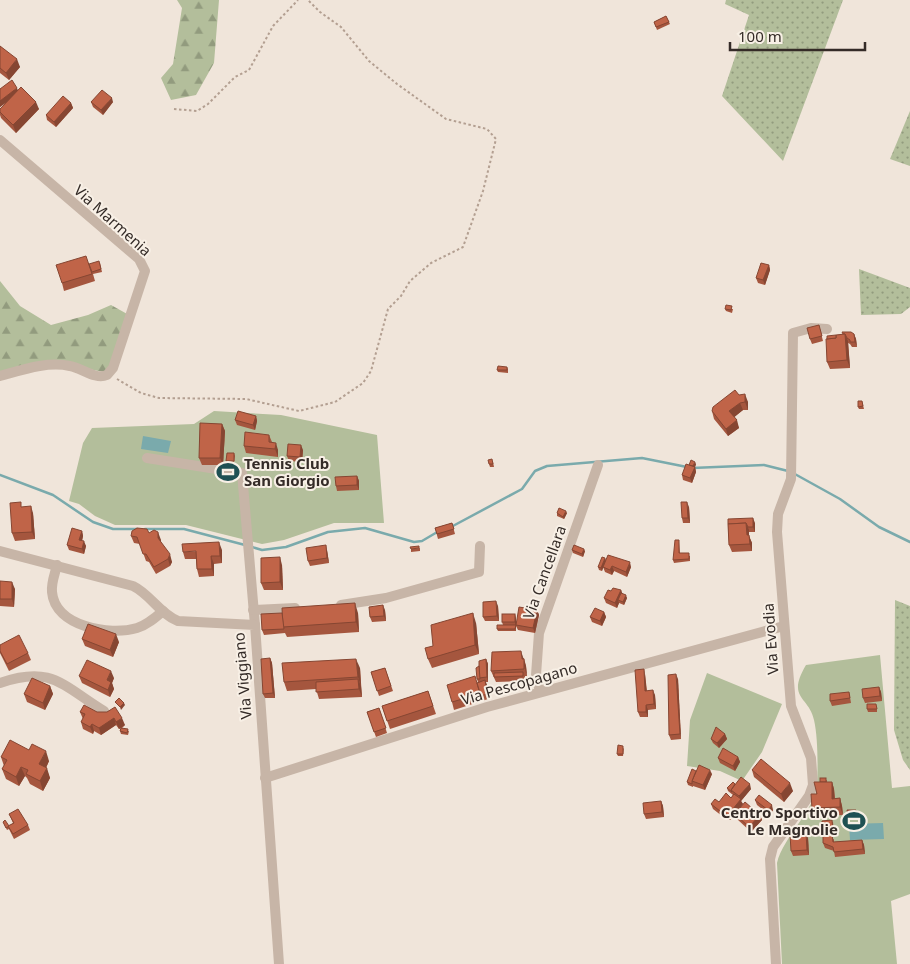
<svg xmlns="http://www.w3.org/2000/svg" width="910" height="964" font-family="'Noto Sans',sans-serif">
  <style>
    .grass { fill: url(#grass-dots) }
    .forest { fill: url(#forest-firs) }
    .garden { fill: #b3be9b }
    .water { fill: #7aaaac }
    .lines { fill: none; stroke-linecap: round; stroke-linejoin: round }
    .stream { stroke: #7aaaac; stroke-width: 2.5 }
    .path { stroke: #b39f91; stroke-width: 2; stroke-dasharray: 2.5 2.5; stroke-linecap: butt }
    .street { stroke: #c7b5a7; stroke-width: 10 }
    .wall { fill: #a5563e }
    .shaded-wall { fill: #864632 }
    .building { fill: #c06448; stroke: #864632 }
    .labels { text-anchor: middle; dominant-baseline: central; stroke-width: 4; stroke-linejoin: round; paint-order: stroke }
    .street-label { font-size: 15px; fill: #342b27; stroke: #f8f0e6 }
    .poi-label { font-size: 15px; font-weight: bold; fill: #342b27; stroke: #f8f0e6; text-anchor: start }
  </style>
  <defs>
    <pattern id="grass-dots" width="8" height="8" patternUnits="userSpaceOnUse" patternTransform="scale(1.25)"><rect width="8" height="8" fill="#b3be9b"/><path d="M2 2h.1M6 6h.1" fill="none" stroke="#929b7e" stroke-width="1.8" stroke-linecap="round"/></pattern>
    <pattern id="forest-firs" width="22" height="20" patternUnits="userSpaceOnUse" patternTransform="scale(1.25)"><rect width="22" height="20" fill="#b3be9b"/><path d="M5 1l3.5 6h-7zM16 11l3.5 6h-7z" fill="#929b7e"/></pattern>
  </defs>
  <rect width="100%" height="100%" fill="#f0e5da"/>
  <g class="grass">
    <path d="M 726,0 L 843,0 L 783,161 L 722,96 L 749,15 L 725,4 Z"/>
    <path d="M 910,111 L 910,166 L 890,159 Z"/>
    <path d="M 859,269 L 910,288 L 910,307 L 901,314 L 861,315 Z"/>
    <path d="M 895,600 L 910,606 L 910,770 L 903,760 L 894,730 Z"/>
  </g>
  <g class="forest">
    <path d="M 177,0 L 219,0 L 214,63 L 196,95 L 171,100 L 161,78 L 173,64 L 182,8 Z"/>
    <path d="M 0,281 L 20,306 L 51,325 L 88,315 L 111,305 L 129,315 L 109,373 L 67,365 L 0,376 Z"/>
  </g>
  <g class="garden">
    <path d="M 214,411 L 281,415 L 377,435 L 384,523 L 334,523 L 284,540 L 262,544 L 186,525 L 115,525 L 95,516 L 79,504 L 69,501 L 83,443 L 92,428 L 194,424 Z"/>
    <path d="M 880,655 L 892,788 L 910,786 L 910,894 L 891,901 L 897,964 L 782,964 L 777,863 C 783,837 817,807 817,785 C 818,767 818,737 814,720 C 809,696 786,699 806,665 Z"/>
    <path d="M 707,673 L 782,704 L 762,752 L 742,781 L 720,771 L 687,766 L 690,720 Z"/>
  </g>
  <g class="water">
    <path d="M 143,436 L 171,441 L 168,453 L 141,449 Z"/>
    <path d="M 883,823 L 884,839 L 850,840 L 849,824 Z"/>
  </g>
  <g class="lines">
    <g class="stream">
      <path d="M 692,468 L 764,465 L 788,471"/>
      <path d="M 793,473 L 840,499 L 879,527 L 910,542"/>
      <path d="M 0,475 L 53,495 L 93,522 L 113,529 L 137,529"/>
      <path d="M 451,527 L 522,489 L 535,471 L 547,466 L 642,458 L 687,467"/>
      <path d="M 145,529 L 184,529 L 245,545"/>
      <path d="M 252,547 L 262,550 L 286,547 L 328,532 L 365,528 L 414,542 L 422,541 L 439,531"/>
    </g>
    <g class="path">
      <path d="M 174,109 L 197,111 L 208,104 L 235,77 L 249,70 L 273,26 L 298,0"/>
      <path d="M 117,379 L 141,393 L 159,398 L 246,399 L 299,411 L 335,402 L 363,383 L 371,371 L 388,309 L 401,296 L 410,281 L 431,263 L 463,247 L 483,191 L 496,139 L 487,129 L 446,119 L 397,84 L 369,61 L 341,27 L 320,12 L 308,0"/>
    </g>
    <g class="street">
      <path d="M 0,140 L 139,259 L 145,271 L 113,368 L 107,375 C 95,380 82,368 70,366 C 47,361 22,370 0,376"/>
      <path d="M 147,458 L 242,473 L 255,625"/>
      <path d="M 0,551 L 133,586 C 150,594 160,614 178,621 L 255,625 L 279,964"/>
      <path d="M 57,565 C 55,574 51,583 52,592 C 55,627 110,636 137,628 C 147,625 155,618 163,611"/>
      <path d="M 341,605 L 386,598 L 479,572 L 480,546"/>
      <path d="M 253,610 L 295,608"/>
      <path d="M 0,683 C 51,665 62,685 104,711"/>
      <path d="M 540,692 L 536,675 L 539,633 L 598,465"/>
      <path d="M 265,778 L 487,707 L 784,626"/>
      <path d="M 776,964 L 770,859 L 773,847 L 809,796 L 813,785 L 811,758 L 791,706 L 777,532 L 778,514 L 791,479 L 793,333 L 811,328 L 827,329"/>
    </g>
  </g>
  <g class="wall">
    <path d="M 666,16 L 670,24 L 657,30 L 654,22 Z"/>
    <path d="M 0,46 L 20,67 L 9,80 L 0,73 Z"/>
    <path d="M 0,89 L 18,90 L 39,109 L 16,133 L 1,118 L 0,115 L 0,109 L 6,102 L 0,107 Z"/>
    <path d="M 91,102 L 113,102 L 103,115 L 93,107 Z"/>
    <path d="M 71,103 L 73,108 L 56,127 L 47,120 L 46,115 Z"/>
    <path d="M 100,263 L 102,272 L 93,274 L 95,281 L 64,291 L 62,283 L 89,264 Z"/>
    <path d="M 769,265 L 770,270 L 765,285 L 758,283 L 756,278 Z"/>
    <path d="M 725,309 L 733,309 L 732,313 L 726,311 Z"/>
    <path d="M 819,325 L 823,341 L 812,344 L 810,339 Z"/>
    <path d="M 854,334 L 856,339 L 857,347 L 852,347 L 850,344 L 848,343 L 850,368 L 830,369 L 827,362 L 836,335 Z"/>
    <path d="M 507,367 L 508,369 L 508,373 L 498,372 L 497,370 Z"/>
    <path d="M 739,395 L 748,402 L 748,410 L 743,410 L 734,417 L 739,428 L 728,436 L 714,419 L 712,411 Z"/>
    <path d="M 862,401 L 864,409 L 859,409 L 858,407 Z"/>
    <path d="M 256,416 L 257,421 L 255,430 L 237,425 L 235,420 Z"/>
    <path d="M 222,424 L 225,431 L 223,465 L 202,465 L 199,458 Z"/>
    <path d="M 269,435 L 272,442 L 278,450 L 278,457 L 246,453 L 244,446 Z"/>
    <path d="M 303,450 L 302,462 L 289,461 L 287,456 Z"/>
    <path d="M 234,453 L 235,456 L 234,463 L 227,463 L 226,461 Z"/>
    <path d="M 493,462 L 494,467 L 490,467 L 489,464 Z"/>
    <path d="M 696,464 L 695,467 L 696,472 L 692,483 L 683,480 L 682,475 L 689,465 Z"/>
    <path d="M 357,476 L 359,481 L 359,490 L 337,491 L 336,486 Z"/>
    <path d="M 23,507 L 33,513 L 35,539 L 15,541 L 12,533 Z"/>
    <path d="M 689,507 L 690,523 L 683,523 L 682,518 Z"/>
    <path d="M 557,513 L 567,513 L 564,519 L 557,516 Z"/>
    <path d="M 452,523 L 455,534 L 438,539 L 435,528 Z"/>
    <path d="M 755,523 L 755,532 L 749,532 L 749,536 L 752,543 L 752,551 L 732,552 L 729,545 L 728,524 Z"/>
    <path d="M 82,531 L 83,536 L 82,541 L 86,546 L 84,554 L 69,550 L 67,545 Z"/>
    <path d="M 149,533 L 161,540 L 161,542 L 172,562 L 170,566 L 156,574 L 149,562 L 146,561 L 140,544 L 134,543 L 131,536 Z"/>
    <path d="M 679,540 L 679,542 L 680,553 L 690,556 L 690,561 L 674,563 L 673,560 Z"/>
    <path d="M 420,548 L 420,551 L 411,552 L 411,549 Z"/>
    <path d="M 222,550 L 222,563 L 214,564 L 214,576 L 199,577 L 197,569 L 196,559 L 185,559 L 183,552 Z"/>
    <path d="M 327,550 L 329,563 L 310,566 L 308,561 Z"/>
    <path d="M 572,550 L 585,551 L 583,557 L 573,553 Z"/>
    <path d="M 606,560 L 631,567 L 627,577 L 614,571 L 612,575 L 605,572 L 603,567 L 602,571 L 599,570 L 598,567 Z"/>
    <path d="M 282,565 L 283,590 L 264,590 L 261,583 Z"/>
    <path d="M 0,581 L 15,589 L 14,607 L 0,606 Z"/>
    <path d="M 621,590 L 622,594 L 627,598 L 624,605 L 619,603 L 617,608 L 606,603 L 604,598 L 611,591 Z"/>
    <path d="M 498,606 L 499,621 L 485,621 L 483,617 Z"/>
    <path d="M 385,610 L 386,621 L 372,622 L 370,617 Z"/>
    <path d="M 537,610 L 539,615 L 535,633 L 518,630 L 516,626 L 516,631 L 498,631 L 497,629 L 503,625 L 502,622 L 515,614 L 516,619 L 516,622 Z"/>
    <path d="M 604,612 L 606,617 L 602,626 L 592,622 L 590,617 Z"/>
    <path d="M 358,613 L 359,632 L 287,637 L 285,633 L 264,635 L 262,630 Z"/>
    <path d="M 476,623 L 479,654 L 432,668 L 428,659 L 433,646 Z"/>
    <path d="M 82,639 L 119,642 L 113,657 L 85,646 Z"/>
    <path d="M 0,645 L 28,653 L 31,660 L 9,671 L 0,653 Z"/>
    <path d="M 270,658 L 272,663 L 275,698 L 265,698 L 263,694 Z"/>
    <path d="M 524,658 L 526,666 L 527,676 L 525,676 L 525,681 L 496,682 L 491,671 Z"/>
    <path d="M 486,659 L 488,664 L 488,682 L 486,682 L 488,699 L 454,710 L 452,702 L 477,683 L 480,682 L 478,682 L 477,679 L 479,666 Z"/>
    <path d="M 360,668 L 362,697 L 319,699 L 316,689 L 287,691 L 284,682 Z"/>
    <path d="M 385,668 L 393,691 L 379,696 L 371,672 Z"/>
    <path d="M 645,674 L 647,691 L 655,695 L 656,709 L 648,710 L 648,717 L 640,717 L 638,712 Z"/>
    <path d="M 79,676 L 114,678 L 112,683 L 114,689 L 110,697 L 82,683 Z"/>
    <path d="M 678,679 L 681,739 L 671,740 L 669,735 Z"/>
    <path d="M 50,686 L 53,694 L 45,710 L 27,702 L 24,694 Z"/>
    <path d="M 879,687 L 881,692 L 882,701 L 865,703 L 863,698 Z"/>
    <path d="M 428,691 L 436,714 L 390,729 L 382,706 Z"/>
    <path d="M 849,692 L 850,697 L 851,703 L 832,706 L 830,701 Z"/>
    <path d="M 877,707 L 877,712 L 868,712 L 867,709 Z"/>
    <path d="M 379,708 L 387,733 L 376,737 L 367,712 Z"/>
    <path d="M 80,712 L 107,712 L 125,725 L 122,728 L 129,731 L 128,735 L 121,734 L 120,731 L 121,728 L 119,729 L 116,725 L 101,735 L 94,731 L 93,734 L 83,729 L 81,722 L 83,719 Z"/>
    <path d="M 725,734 L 727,739 L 719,748 L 713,743 L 711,739 Z"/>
    <path d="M 624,748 L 623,756 L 618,756 L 617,754 Z"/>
    <path d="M 1,757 L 49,761 L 46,768 L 50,778 L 43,791 L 30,784 L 27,778 L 25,776 L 19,786 L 6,779 L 2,769 L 4,766 Z"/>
    <path d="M 738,757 L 740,762 L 735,771 L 720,763 L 718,758 Z"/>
    <path d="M 752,770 L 793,791 L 784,802 L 754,777 Z"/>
    <path d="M 696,771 L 712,774 L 705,790 L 693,786 L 693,787 L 688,785 L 687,782 Z"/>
    <path d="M 827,780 L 827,782 L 832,782 L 834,789 L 835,798 L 840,798 L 842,806 L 843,815 L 814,816 L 812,808 L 820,782 Z"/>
    <path d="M 735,784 L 751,789 L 741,801 L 743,804 L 730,820 L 723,815 L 722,816 L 713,809 L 711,804 L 731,798 L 733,795 L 728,791 L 727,788 Z"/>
    <path d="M 755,800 L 773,810 L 770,815 L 757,805 Z"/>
    <path d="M 661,801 L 663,806 L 664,817 L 646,819 L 644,814 Z"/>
    <path d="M 857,813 L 857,817 L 848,818 L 848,815 Z"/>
    <path d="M 9,814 L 28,825 L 30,830 L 14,839 L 9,829 L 7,830 L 3,822 L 9,826 L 13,823 Z"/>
    <path d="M 735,814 L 760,815 L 762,820 L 751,832 L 737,819 Z"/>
    <path d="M 833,822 L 834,833 L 828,833 L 827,828 L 823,829 L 822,826 Z"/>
    <path d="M 808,838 L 809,855 L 793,856 L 791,851 Z"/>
    <path d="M 834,839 L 834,842 L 862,840 L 864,845 L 865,854 L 835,857 L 834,851 L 825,848 L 823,843 Z"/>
  </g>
  <g class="shaded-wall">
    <path d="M 17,59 L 20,67 L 9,80 L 6,73 Z"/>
    <path d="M 17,88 L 19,93 L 0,107 L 0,101 Z"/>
    <path d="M 112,98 L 113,102 L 103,115 L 101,110 Z"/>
    <path d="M 36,102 L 39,109 L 16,133 L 13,125 Z"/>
    <path d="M 71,103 L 73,108 L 56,127 L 54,122 Z"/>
    <path d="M 769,265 L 770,270 L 765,285 L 763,280 Z"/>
    <path d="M 845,334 L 848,341 L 850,368 L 847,360 Z"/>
    <path d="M 854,334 L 856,339 L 857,347 L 855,342 Z"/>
    <path d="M 745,394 L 748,402 L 748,410 L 745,402 Z"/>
    <path d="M 740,403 L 743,410 L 732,419 L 729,411 Z"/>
    <path d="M 256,416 L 257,421 L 255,430 L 253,425 Z"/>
    <path d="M 737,420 L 739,428 L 728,436 L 726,429 Z"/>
    <path d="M 222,424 L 225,431 L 223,465 L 220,458 Z"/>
    <path d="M 276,443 L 278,450 L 278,457 L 275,449 Z"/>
    <path d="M 301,445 L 303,450 L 302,462 L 300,457 Z"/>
    <path d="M 695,462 L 696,464 L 695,467 L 696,472 L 692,483 L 690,478 L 692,468 Z"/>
    <path d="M 357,476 L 359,481 L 359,490 L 357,485 Z"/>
    <path d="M 687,502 L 689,507 L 690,523 L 688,518 Z"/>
    <path d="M 31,506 L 33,513 L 35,539 L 32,532 Z"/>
    <path d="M 566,511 L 567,513 L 564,519 L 563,517 Z"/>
    <path d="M 753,518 L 755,523 L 755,532 L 753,527 Z"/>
    <path d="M 746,523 L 749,530 L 749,536 L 752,543 L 752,551 L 747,535 Z"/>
    <path d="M 82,531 L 83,536 L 81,545 L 79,540 Z"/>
    <path d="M 158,532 L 161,540 L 161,545 L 158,538 Z"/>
    <path d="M 84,541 L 86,546 L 84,554 L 82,549 Z"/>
    <path d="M 219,542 L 222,550 L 222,563 L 220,556 Z"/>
    <path d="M 326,545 L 327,550 L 329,563 L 327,558 Z"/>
    <path d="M 584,549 L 585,551 L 583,557 L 582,554 Z"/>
    <path d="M 170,554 L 172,562 L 170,566 L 168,559 Z"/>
    <path d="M 211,556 L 214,564 L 214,576 L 212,569 Z"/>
    <path d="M 280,557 L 282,565 L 283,590 L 280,582 Z"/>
    <path d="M 605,558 L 606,560 L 602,571 L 601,568 Z"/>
    <path d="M 630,562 L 631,567 L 627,577 L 626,572 Z"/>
    <path d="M 612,566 L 614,571 L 612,575 L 610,570 Z"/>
    <path d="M 12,582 L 15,589 L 14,607 L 12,599 Z"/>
    <path d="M 621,590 L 623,595 L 618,600 L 619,603 L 617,608 L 615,603 Z"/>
    <path d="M 626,595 L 627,598 L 624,605 L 623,602 Z"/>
    <path d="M 496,601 L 498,606 L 499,621 L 497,616 Z"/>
    <path d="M 355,603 L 358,613 L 359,632 L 356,622 Z"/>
    <path d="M 383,605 L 385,610 L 386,621 L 384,616 Z"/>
    <path d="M 537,610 L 539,615 L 535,633 L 533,628 Z"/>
    <path d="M 604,612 L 606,617 L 602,626 L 600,621 Z"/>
    <path d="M 473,613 L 476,623 L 479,654 L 475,645 Z"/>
    <path d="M 515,614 L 516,619 L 516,631 L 515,622 Z"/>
    <path d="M 116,634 L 119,642 L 113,657 L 110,650 Z"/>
    <path d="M 521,651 L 526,666 L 527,676 L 522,659 Z"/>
    <path d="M 270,658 L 272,663 L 275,698 L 273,693 Z"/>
    <path d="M 356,659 L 360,668 L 361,686 L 358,677 Z"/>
    <path d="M 486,659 L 488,664 L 488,682 L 487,677 Z"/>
    <path d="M 644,669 L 645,674 L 647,696 L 645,691 Z"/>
    <path d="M 111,671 L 114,678 L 112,683 L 114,689 L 110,697 L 108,690 L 107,680 Z"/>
    <path d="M 676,674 L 678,679 L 681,739 L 680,734 Z"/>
    <path d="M 358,679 L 361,686 L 362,697 L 359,689 Z"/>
    <path d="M 485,680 L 487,685 L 488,699 L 487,694 Z"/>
    <path d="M 50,686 L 53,694 L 45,710 L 43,703 Z"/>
    <path d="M 879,687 L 881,692 L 882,701 L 880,696 Z"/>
    <path d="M 653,690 L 655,695 L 656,709 L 654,704 Z"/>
    <path d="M 124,703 L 125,705 L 121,710 L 120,707 Z"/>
    <path d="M 646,705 L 648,710 L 648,717 L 646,712 Z"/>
    <path d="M 114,718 L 116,725 L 101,735 L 99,728 Z"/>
    <path d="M 122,718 L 125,725 L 119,729 L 116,722 Z"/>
    <path d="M 92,724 L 94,731 L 93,734 L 90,727 Z"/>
    <path d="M 725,734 L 727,739 L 719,748 L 717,743 Z"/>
    <path d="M 46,751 L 49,761 L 43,774 L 39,764 Z"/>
    <path d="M 738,757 L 740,762 L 735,771 L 733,766 Z"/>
    <path d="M 21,767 L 25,776 L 19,786 L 16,777 Z"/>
    <path d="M 47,768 L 50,778 L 43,791 L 40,781 Z"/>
    <path d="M 710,770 L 712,774 L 705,790 L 703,785 Z"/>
    <path d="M 832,782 L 834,789 L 835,806 L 832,799 Z"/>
    <path d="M 790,783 L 793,791 L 784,802 L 781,794 Z"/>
    <path d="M 750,784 L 751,789 L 741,801 L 743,804 L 730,820 L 728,815 L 740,800 L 739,796 Z"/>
    <path d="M 840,798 L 842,806 L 843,815 L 840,807 Z"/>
    <path d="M 661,801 L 663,806 L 664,817 L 662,812 Z"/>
    <path d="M 772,805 L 773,810 L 770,815 L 768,810 Z"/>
    <path d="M 721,810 L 723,815 L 722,816 L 720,811 Z"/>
    <path d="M 760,815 L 762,820 L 751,832 L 749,827 Z"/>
    <path d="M 806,833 L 808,838 L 809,855 L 807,850 Z"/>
    <path d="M 862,840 L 864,845 L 865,854 L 863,849 Z"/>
  </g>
  <g class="building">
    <path d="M 666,16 L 669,22 L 656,27 L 654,22 Z"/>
    <path d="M 0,46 L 17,59 L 6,73 L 0,68 Z"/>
    <path d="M 12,80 L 17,88 L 0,101 L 0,89 Z"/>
    <path d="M 21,87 L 36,102 L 13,125 L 0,112 L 0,109 Z"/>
    <path d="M 102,90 L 112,98 L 101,110 L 91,102 Z"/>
    <path d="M 63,96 L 71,103 L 54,122 L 46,115 Z"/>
    <path d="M 86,256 L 92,274 L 62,283 L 56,265 Z"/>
    <path d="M 99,261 L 101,269 L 92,272 L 89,264 Z"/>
    <path d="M 761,263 L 769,265 L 763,280 L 756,278 Z"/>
    <path d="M 726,305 L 732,306 L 731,310 L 725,309 Z"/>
    <path d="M 819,325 L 822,336 L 810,339 L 807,328 Z"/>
    <path d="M 842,332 L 851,332 L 854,334 L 855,342 L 850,342 L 850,340 L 847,338 L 845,334 L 843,334 Z"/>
    <path d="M 845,334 L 847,360 L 827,362 L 826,339 L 836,338 L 836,335 Z"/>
    <path d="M 836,335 L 836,338 L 827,339 L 827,336 Z"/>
    <path d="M 498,366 L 507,367 L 507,370 L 497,370 Z"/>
    <path d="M 735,390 L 739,395 L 745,394 L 745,402 L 740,403 L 729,411 L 737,420 L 726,429 L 712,411 L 713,407 Z"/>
    <path d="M 858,401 L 862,401 L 863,406 L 858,407 Z"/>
    <path d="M 238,411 L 256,416 L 253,425 L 235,420 Z"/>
    <path d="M 200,423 L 222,424 L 220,458 L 199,458 Z"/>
    <path d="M 245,432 L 269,435 L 269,442 L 276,443 L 275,449 L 244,446 Z"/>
    <path d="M 288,444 L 301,445 L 300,457 L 287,456 Z"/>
    <path d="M 227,453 L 234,453 L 234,461 L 226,461 Z"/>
    <path d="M 492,459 L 493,464 L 489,464 L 488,460 Z"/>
    <path d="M 691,460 L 695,462 L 693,466 L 689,465 Z"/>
    <path d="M 686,464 L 695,467 L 690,478 L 682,475 Z"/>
    <path d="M 357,476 L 357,485 L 336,486 L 335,477 Z"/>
    <path d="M 21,502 L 21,507 L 31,506 L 32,532 L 12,533 L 10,503 Z"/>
    <path d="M 681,502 L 687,502 L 688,518 L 682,518 Z"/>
    <path d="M 559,508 L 566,511 L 563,517 L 557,513 Z"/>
    <path d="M 753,518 L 753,527 L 748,527 L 746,523 L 728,524 L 728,519 Z"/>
    <path d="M 452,523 L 454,529 L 437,534 L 435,528 Z"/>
    <path d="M 746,523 L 747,535 L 749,535 L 750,544 L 729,545 L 728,524 Z"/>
    <path d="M 72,528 L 82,531 L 79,540 L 84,541 L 82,549 L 67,545 Z"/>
    <path d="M 137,528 L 147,529 L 149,533 L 154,530 L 158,532 L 158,538 L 170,554 L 168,559 L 154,567 L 146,554 L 143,554 L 137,537 L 131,536 L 132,531 Z"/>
    <path d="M 675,540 L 679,540 L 679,553 L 689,553 L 689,559 L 673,560 Z"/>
    <path d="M 219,542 L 220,556 L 211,556 L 212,569 L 197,569 L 196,551 L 183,552 L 182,544 Z"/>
    <path d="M 326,545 L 327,558 L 308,561 L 306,548 Z"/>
    <path d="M 574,545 L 584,549 L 582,554 L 572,550 Z"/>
    <path d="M 419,546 L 419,548 L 411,549 L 410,547 Z"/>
    <path d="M 608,555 L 630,562 L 626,572 L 612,566 L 610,570 L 603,567 Z"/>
    <path d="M 280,557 L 280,582 L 261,583 L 261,558 Z"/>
    <path d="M 602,557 L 605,558 L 601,568 L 598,567 Z"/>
    <path d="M 0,581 L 12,582 L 12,599 L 0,599 Z"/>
    <path d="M 613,588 L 621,590 L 615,603 L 604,598 L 608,590 L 611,591 Z"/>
    <path d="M 621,593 L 626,595 L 623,602 L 618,600 Z"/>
    <path d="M 496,601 L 497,616 L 483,617 L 483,602 Z"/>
    <path d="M 355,603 L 356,622 L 283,627 L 282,608 Z"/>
    <path d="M 383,605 L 384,616 L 370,617 L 369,607 Z"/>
    <path d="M 519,607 L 537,610 L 533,628 L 516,625 Z"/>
    <path d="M 595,608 L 604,612 L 600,621 L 590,617 Z"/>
    <path d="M 282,613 L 284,629 L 262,630 L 261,614 Z"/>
    <path d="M 473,613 L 475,645 L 428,659 L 425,648 L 433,646 L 431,625 Z"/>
    <rect x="502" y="614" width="13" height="8"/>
    <path d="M 88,624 L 116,634 L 110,650 L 82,639 Z"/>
    <path d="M 497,625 L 516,625 L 515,629 L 497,629 Z"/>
    <path d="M 19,635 L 28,653 L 7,664 L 0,651 L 0,645 Z"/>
    <path d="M 521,651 L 522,659 L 524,659 L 524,669 L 491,671 L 492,652 Z"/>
    <path d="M 270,658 L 273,693 L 263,694 L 261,659 Z"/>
    <path d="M 356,659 L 358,677 L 284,682 L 282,663 Z"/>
    <path d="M 486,659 L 487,677 L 479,678 L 479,661 Z"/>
    <path d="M 87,660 L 111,671 L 107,680 L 111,682 L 108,690 L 79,676 Z"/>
    <path d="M 479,666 L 480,679 L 477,679 L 476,668 Z"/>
    <path d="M 385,668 L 391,686 L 377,691 L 371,672 Z"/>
    <path d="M 644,669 L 645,691 L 653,690 L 654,704 L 646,705 L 646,712 L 638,712 L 635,670 Z"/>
    <path d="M 523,672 L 523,676 L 494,677 L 494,673 Z"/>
    <path d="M 676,674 L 680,734 L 669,735 L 668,675 Z"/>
    <path d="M 475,676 L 480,694 L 452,702 L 447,685 Z"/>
    <path d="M 32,678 L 50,686 L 43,703 L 24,694 Z"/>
    <path d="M 358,679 L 359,689 L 316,692 L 316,682 Z"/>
    <path d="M 485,680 L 487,694 L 481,696 L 477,683 Z"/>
    <path d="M 879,687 L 880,696 L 863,698 L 862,689 Z"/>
    <path d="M 428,691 L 433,706 L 387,721 L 382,706 Z"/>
    <path d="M 849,692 L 850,698 L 830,701 L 830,694 Z"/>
    <path d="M 119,698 L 124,703 L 120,707 L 115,702 Z"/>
    <path d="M 867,704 L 876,704 L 877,709 L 867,709 Z"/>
    <path d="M 84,705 L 97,712 L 107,712 L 115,707 L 122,718 L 116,722 L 114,718 L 99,728 L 92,724 L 90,727 L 81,722 L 85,714 L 80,712 Z"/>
    <path d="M 379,708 L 386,728 L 374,732 L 367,712 Z"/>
    <path d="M 716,727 L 725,734 L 717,743 L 711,739 Z"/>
    <path d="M 121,728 L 128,729 L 127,733 L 120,731 Z"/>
    <path d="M 10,740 L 29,750 L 32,744 L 46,751 L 39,764 L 47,768 L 40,781 L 26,774 L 28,770 L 21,767 L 16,777 L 2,769 L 7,760 L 1,757 Z"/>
    <path d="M 618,745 L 623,746 L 623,754 L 617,754 Z"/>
    <path d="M 723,748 L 738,757 L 733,766 L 718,758 Z"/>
    <path d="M 761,759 L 790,783 L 781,794 L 752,770 Z"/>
    <path d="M 699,765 L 710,770 L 703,785 L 692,781 Z"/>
    <path d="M 692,769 L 696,771 L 692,781 L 692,784 L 687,782 Z"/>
    <path d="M 741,777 L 750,784 L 739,796 L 731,790 Z"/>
    <rect x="820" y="778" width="6" height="4"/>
    <path d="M 733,782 L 735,784 L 731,790 L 732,792 L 727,788 Z"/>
    <path d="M 814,782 L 832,782 L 832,799 L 840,798 L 840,807 L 812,808 L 811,794 L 817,794 Z"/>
    <path d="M 726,793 L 731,798 L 734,794 L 741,799 L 728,815 L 721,810 L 720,811 L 711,804 L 715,799 L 719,802 Z"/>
    <path d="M 759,795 L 772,805 L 768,810 L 755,800 Z"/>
    <path d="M 661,801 L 662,812 L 644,814 L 643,803 Z"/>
    <path d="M 745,802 L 760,815 L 749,827 L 735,814 Z"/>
    <path d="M 18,809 L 28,825 L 13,834 L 8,826 L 14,823 L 9,814 Z"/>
    <path d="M 847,810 L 856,810 L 856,815 L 848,815 Z"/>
    <path d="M 5,820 L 9,826 L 6,828 L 3,822 Z"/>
    <path d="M 832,820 L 833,830 L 827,831 L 827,826 L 822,826 L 822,821 Z"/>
    <path d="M 806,833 L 807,850 L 791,851 L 790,834 Z"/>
    <path d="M 832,834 L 833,842 L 862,840 L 863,849 L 834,852 L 833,847 L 823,843 L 823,835 Z"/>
  </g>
  <defs>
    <symbol id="stadium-bare" viewBox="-9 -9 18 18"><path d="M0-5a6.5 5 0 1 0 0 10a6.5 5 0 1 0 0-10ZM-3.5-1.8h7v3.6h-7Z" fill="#1f5053" stroke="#f8f0e6" stroke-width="2.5" paint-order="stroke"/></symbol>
  </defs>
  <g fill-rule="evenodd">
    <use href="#stadium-bare" x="212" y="456" width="32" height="32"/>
    <use href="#stadium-bare" x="838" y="805" width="32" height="32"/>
  </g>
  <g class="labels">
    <g class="street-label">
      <text transform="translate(113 220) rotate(42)">Via Marmenia</text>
      <text transform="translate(544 572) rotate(-70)">Via Cancellara</text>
      <text transform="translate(770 639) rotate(-94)">Via Evodia</text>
      <text transform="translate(242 676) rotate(-95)">Via Viggiano</text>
      <text transform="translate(519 683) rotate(-16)">Via Pescopagano</text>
    </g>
    <g class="poi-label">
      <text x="244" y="463">Tennis Club<tspan x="244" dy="17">San Giorgio</tspan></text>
      <text x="838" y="812" text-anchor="end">Centro Sportivo<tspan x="838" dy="17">Le Magnolie</tspan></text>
    </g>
  </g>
  <path d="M730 42v8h135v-8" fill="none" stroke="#342b27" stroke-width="2.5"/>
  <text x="738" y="42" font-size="15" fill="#342b27" stroke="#f8f0e6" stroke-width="4" paint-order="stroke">100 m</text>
</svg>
